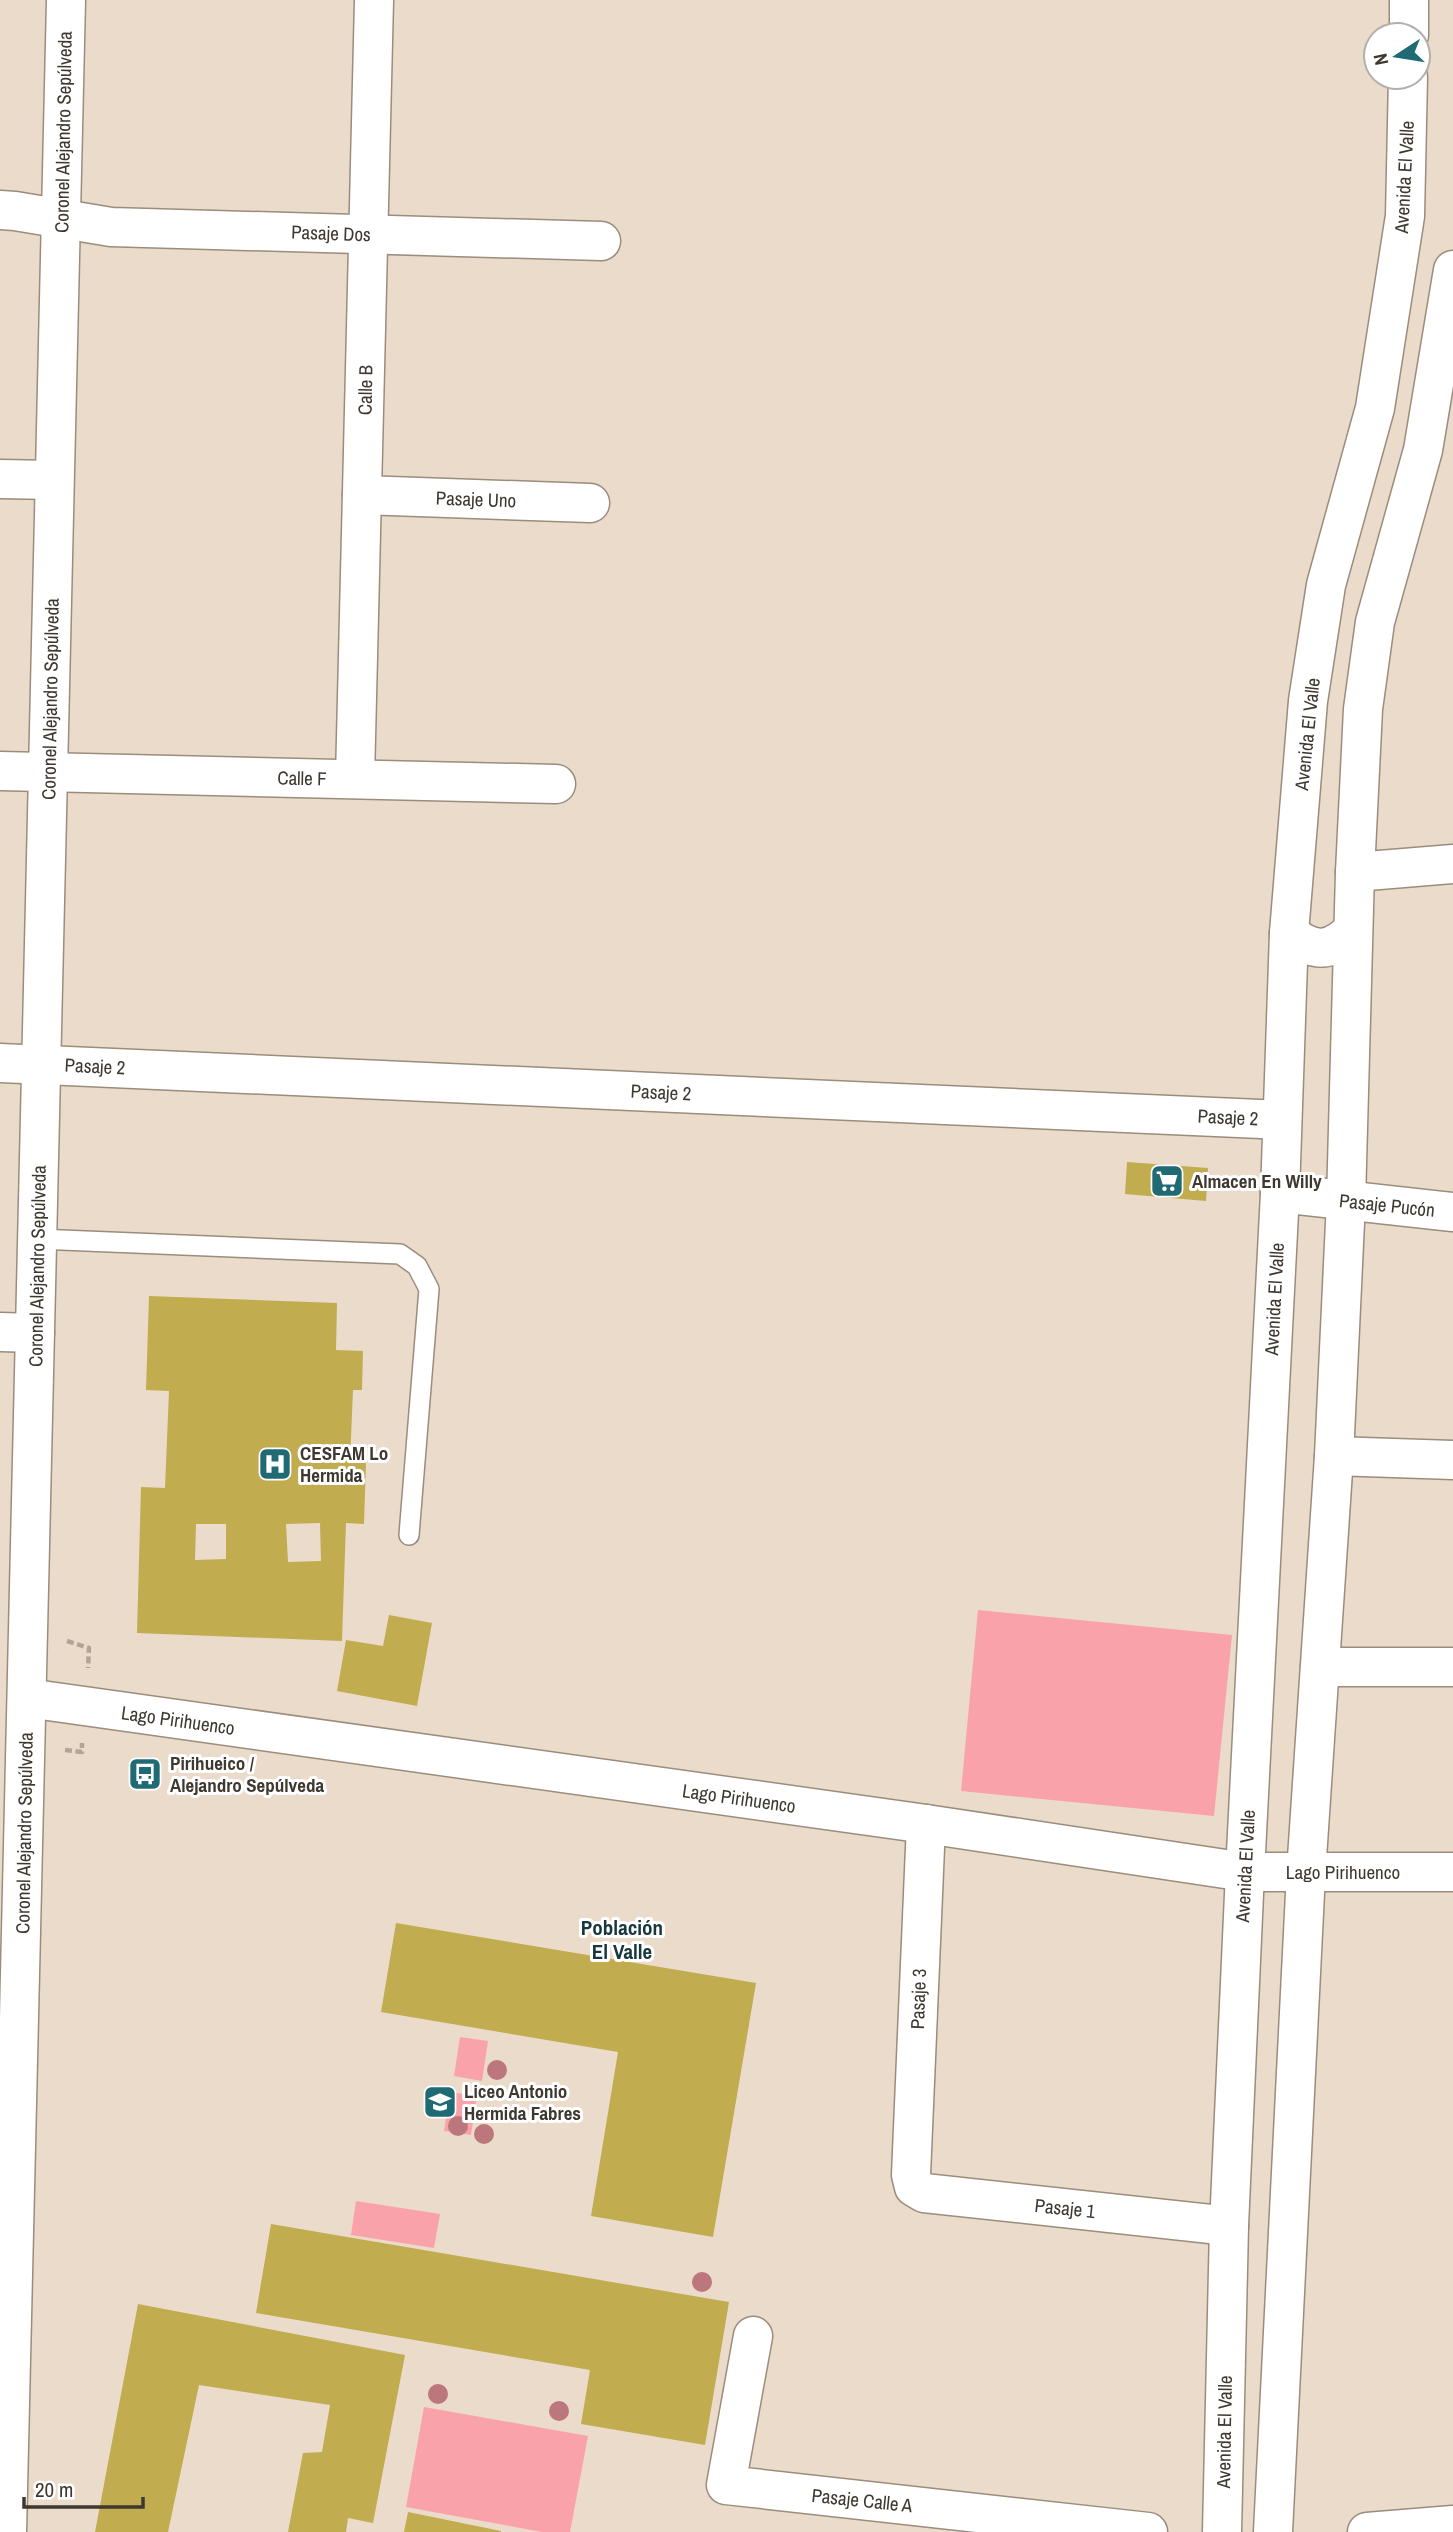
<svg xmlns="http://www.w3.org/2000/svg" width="1453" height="2532" font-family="'Archivo Narrow',sans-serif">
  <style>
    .green { fill: #faa2aa }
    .building { fill: #c1ac50; fill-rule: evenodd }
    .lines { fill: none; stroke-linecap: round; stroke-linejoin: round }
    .service-casing { stroke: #9b8c7c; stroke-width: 22 }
    .minor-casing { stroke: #9b8c7c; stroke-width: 41 }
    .tertiary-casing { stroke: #9b8c7c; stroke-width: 41 }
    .path { stroke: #b2a598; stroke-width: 4.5; stroke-dasharray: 7 3.5; stroke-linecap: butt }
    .service { stroke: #fff; stroke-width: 19 }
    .minor { stroke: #fff; stroke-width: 38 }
    .tertiary { stroke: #fff; stroke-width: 38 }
    .tree { fill: #bb777c }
    .labels { text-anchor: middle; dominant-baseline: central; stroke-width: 6; stroke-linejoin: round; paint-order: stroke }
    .street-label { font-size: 19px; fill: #3e3831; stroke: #fff }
    .poi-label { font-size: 19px; font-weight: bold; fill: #3e3831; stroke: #fff; text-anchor: start }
    .neighbourhood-label { font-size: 21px; font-weight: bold; fill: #16383c; stroke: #fff }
  </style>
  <rect width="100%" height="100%" fill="#ebdbca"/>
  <g class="green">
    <path d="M 978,1610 L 1232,1635 L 1214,1816 L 961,1791 Z"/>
    <path d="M 460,2037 L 488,2041 L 482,2081 L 454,2076 Z"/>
    <path d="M 450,2092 L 477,2096 L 471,2135 L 444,2131 Z"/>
    <path d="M 356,2201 L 440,2214 L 434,2248 L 351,2235 Z"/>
    <path d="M 424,2407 L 588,2436 L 570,2532 L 542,2532 L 406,2507 Z"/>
  </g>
  <g class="building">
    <path d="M 1127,1162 L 1208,1168 L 1206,1201 L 1125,1194 Z"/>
    <path d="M 149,1296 L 337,1303 L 336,1350 L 363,1351 L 362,1390 L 353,1390 L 350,1462 L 366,1462 L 364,1524 L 346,1523 L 342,1641 L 137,1633 L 141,1487 L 165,1488 L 169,1391 L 146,1390 ZM 320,1523 L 321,1561 L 288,1562 L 286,1524 ZM 196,1524 L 226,1524 L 226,1559 L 195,1560 Z"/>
    <path d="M 389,1615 L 432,1623 L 417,1706 L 337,1691 L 346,1640 L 383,1646 Z"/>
    <path d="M 396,1923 L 756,1983 L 713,2237 L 591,2216 L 618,2052 L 381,2012 Z"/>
    <path d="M 271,2224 L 729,2302 L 705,2445 L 581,2424 L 590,2370 L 256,2313 Z"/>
    <path d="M 138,2304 L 405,2355 L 373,2523 L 348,2518 L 346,2532 L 288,2532 L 303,2453 L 322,2452 L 330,2405 L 199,2385 L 168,2532 L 95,2532 Z"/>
    <path d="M 408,2512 L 501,2531 L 501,2532 L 404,2532 Z"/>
  </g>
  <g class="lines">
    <defs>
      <path id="service" d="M 37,1239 L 400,1254 L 417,1266 L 429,1289 L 409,1535"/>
      <g id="minor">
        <path d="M 0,210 L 15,211 L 111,227 L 601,241"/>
        <path d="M 0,479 L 54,480"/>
        <path d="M 362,495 L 590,503"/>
        <path d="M 0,771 L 556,784"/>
        <path d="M 355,779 L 374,0"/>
        <path d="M 1355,872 L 1453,864"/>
        <path d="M 0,1063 L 1281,1120"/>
        <path d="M 1280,1193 L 1453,1212"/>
        <path d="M 0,1332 L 35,1333"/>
        <path d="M 1334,1456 L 1453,1460"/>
        <path d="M 1320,1667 L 1453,1667"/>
        <path d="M 27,1698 L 926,1824 L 1245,1872 L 1453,1872"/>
        <path d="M 926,1824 L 911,2175 L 914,2187 L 924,2193 L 1229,2226"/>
        <path d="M 753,2336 L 726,2485 L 1148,2532"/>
        <path d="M 1367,2532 L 1453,2525"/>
      </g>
      <g id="tertiary">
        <path d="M 1409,35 L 1409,0"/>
        <path d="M 1289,933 C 1313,953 1331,953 1353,930"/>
        <path d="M 7,2532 L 66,0"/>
        <path d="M 1222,2532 L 1229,2226 L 1245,1872 L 1280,1193 L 1289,933 L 1308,701 L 1326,585 L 1375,408 L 1405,216 L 1408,77"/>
        <path d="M 1273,2532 L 1306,1873 L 1334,1456 L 1346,1201 L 1355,872 L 1363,709 L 1375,622 L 1423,450 L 1453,270"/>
      </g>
    </defs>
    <use href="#service" class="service-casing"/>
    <use href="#minor" class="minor-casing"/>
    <use href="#tertiary" class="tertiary-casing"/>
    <g class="path">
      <path d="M 67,1641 L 89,1648 L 88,1668"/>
      <path d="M 65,1750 L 82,1752 L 82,1743"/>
    </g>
    <use href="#service" class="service"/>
    <use href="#minor" class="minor"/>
    <use href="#tertiary" class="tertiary"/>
  </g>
  <g class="tree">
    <circle cx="497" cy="2070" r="10"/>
    <circle cx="458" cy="2126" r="10"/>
    <circle cx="484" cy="2134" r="10"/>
    <circle cx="702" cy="2282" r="10"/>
    <circle cx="438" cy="2394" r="10"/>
    <circle cx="559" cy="2411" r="10"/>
  </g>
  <defs>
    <symbol id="supermarket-square" viewBox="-11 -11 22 22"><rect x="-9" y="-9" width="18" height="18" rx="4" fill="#206a74" stroke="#fff"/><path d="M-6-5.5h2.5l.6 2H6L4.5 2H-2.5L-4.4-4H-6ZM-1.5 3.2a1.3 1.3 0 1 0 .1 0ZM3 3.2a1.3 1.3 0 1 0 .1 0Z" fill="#fff"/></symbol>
    <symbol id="hospital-square" viewBox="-11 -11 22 22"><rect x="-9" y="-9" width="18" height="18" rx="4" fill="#206a74" stroke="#fff"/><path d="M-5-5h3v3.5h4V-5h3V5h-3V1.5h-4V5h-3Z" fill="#fff"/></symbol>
    <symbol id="bus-square" viewBox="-11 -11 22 22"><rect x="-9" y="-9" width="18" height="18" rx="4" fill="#206a74" stroke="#fff"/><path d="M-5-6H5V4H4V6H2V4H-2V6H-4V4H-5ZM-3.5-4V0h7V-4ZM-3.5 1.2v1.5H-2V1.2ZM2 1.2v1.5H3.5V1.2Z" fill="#fff"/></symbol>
    <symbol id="school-square" viewBox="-11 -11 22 22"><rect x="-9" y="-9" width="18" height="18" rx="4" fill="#206a74" stroke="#fff"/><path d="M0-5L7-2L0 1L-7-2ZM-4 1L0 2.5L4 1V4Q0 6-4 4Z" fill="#fff"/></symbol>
  </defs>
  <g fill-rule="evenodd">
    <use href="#supermarket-square" x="1148" y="1162" width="38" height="38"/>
    <use href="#hospital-square" x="256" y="1445" width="38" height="38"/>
    <use href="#bus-square" x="126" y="1755" width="38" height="38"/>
    <use href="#school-square" x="421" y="2083" width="38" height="38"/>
  </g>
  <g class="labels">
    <g class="street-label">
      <text transform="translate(63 132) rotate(-89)">Coronel Alejandro Sepúlveda</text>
      <text transform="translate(1404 177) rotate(-87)">Avenida El Valle</text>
      <text transform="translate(331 233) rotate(2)">Pasaje Dos</text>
      <text transform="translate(365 390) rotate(-89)">Calle B</text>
      <text transform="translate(476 499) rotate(2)">Pasaje Uno</text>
      <text transform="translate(50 699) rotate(-89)">Coronel Alejandro Sepúlveda</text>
      <text transform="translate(1307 734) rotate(-84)">Avenida El Valle</text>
      <text transform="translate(302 778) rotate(1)">Calle F</text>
      <text transform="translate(95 1066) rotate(3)">Pasaje 2</text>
      <text transform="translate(661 1092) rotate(3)">Pasaje 2</text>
      <text transform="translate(1228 1117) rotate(3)">Pasaje 2</text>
      <text transform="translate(1387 1205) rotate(6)">Pasaje Pucón</text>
      <text transform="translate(37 1266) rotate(-89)">Coronel Alejandro Sepúlveda</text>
      <text transform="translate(1274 1299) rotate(-87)">Avenida El Valle</text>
      <text transform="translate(178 1720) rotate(8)">Lago Pirihuenco</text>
      <text transform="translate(739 1798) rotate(8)">Lago Pirihuenco</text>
      <text transform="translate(24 1833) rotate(-89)">Coronel Alejandro Sepúlveda</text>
      <text transform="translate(1245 1866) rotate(-87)">Avenida El Valle</text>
      <text x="1343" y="1872">Lago Pirihuenco</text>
      <text transform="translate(918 1999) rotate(-88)">Pasaje 3</text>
      <text transform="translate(1065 2208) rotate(6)">Pasaje 1</text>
      <text transform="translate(1224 2432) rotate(-89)">Avenida El Valle</text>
      <text transform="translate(862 2500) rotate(6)">Pasaje Calle A</text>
    </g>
    <g class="poi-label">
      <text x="1192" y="1181">Almacen En Willy</text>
      <text x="300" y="1453">CESFAM Lo<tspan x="300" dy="22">Hermida</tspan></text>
      <text x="170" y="1763">Pirihueico /<tspan x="170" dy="22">Alejandro Sepúlveda</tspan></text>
      <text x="464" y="2091">Liceo Antonio<tspan x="464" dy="22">Hermida Fabres</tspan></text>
    </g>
    <g class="neighbourhood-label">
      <text x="622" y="1927">Población<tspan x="622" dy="24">El Valle</tspan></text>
    </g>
  </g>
  <g transform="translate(1397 56) rotate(258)"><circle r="33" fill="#ffffff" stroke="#b2afad" stroke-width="2"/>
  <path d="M0-5L12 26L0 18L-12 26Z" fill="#206a74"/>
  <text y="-10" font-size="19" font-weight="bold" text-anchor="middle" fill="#3e3831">N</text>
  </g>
  <path d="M24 2497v10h119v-10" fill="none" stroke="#3e3831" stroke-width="3.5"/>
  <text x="35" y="2497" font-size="21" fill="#3e3831" stroke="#ffffff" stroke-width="5" paint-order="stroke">20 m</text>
</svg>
